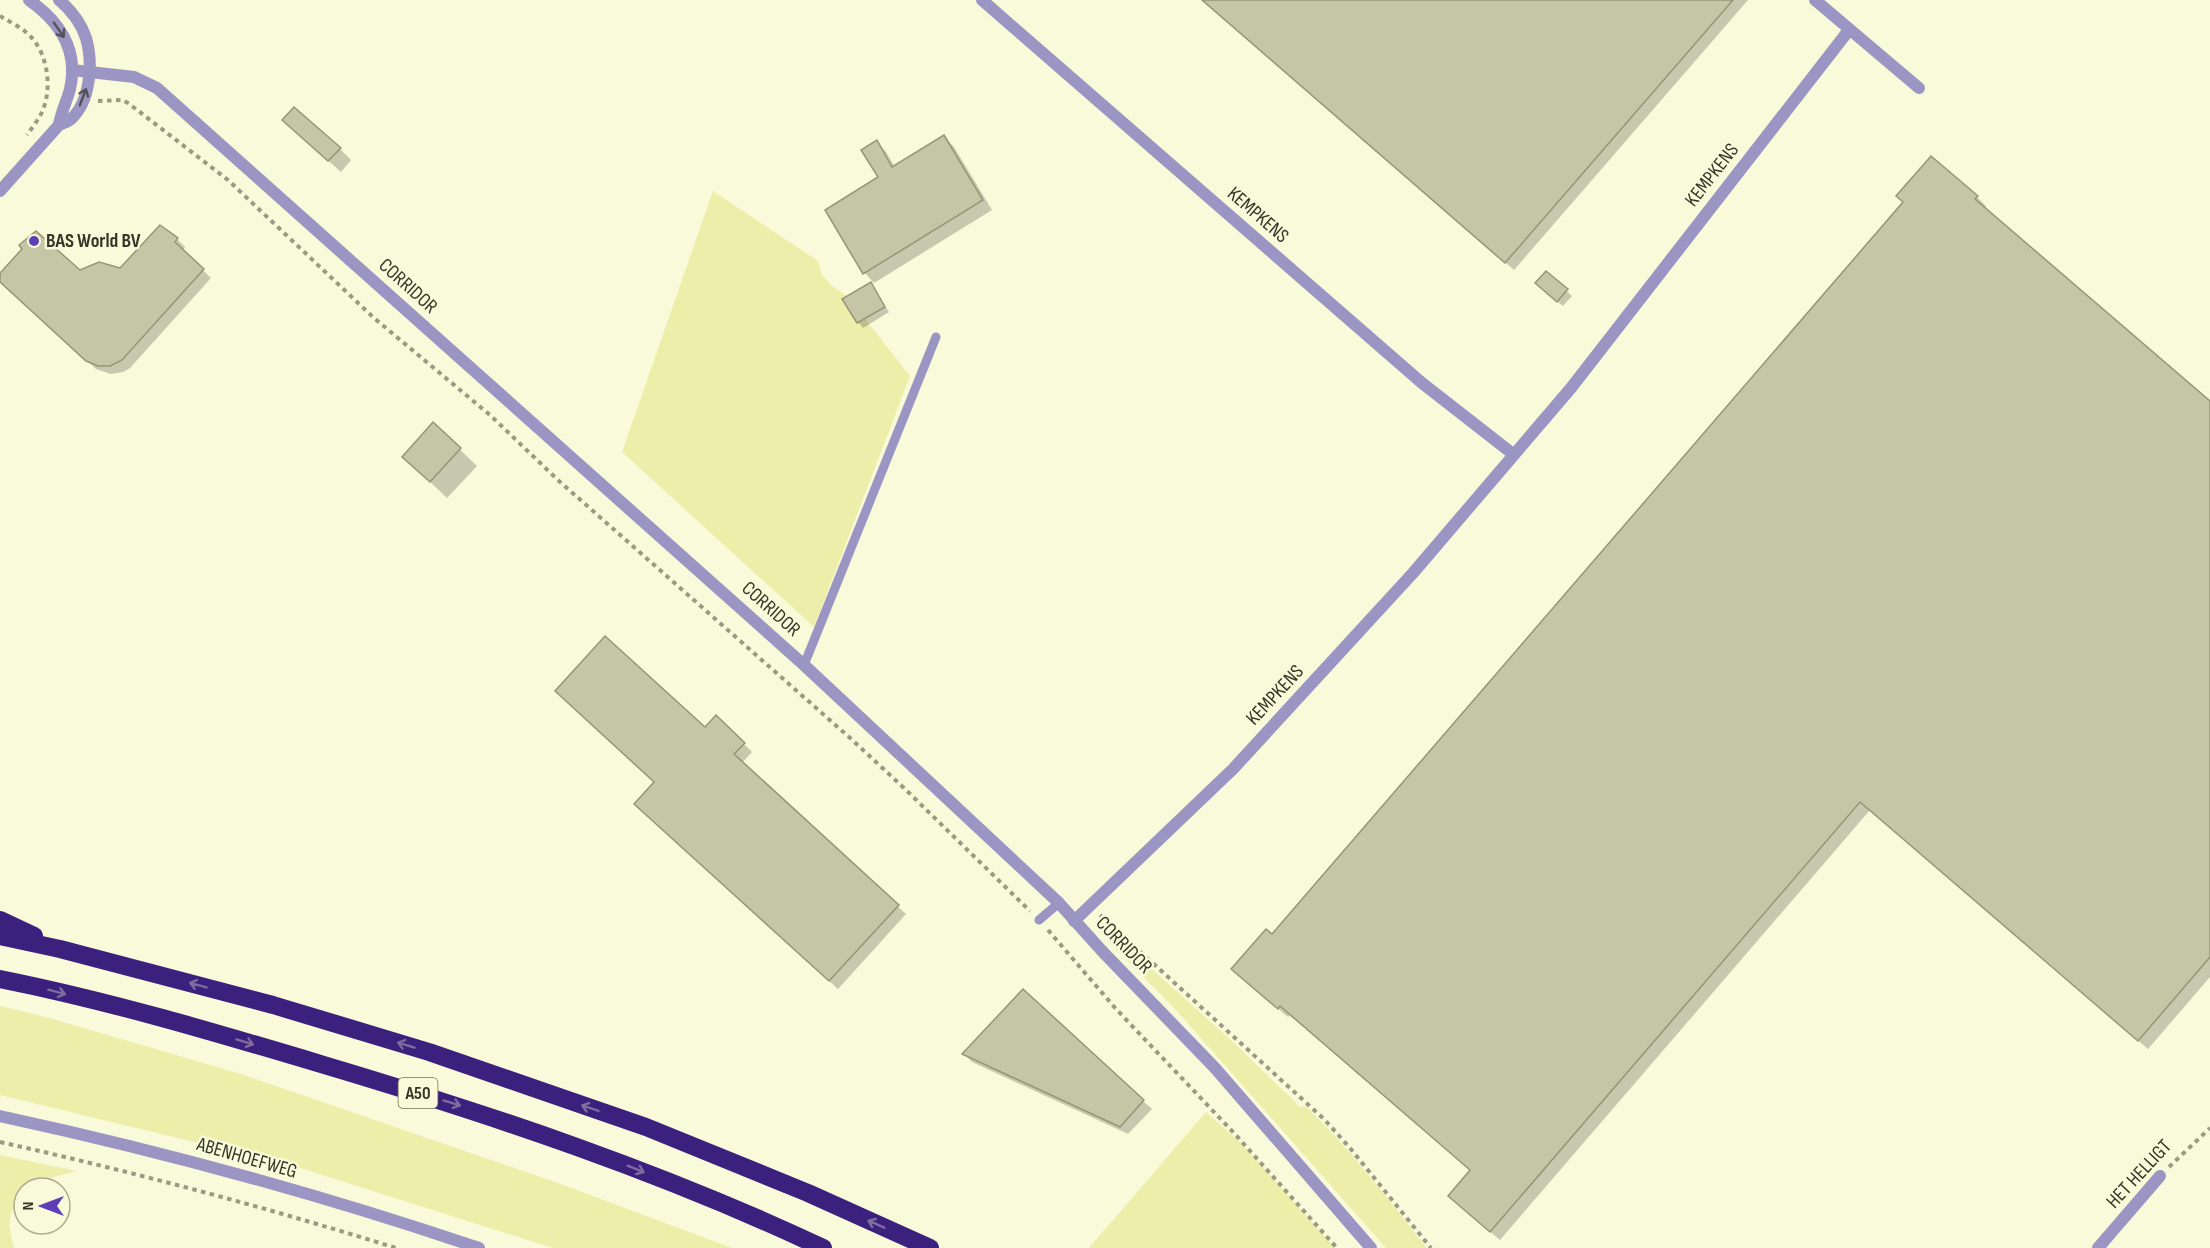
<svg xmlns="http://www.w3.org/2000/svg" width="2210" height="1248" font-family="'Sofia Sans Condensed',sans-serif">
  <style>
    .green { fill: #eceeaa }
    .shadow { fill: #0003 }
    .building { fill: #c5c6a5; stroke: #959677; stroke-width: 1.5 }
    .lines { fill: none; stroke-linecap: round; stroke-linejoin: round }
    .path { stroke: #999a83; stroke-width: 4; stroke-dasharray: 4.5 4.5; stroke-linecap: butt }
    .service { stroke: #9a95c3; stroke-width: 9 }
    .minor { stroke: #9a95c3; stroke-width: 12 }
    .motorway { stroke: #3c207e; stroke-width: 18 }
    .oneway { stroke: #535256 }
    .oneway2 { stroke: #7e6c9e }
    .poi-dot { fill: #5e3fb7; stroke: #f9fad9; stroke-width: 2 }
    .labels { text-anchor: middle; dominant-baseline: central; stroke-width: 5; stroke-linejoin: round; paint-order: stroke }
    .shield { fill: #f9fad9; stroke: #70705d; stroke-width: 1.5 }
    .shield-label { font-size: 18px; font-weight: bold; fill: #353528 }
    .street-label { font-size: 20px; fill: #353528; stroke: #f9fad9 }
    .poi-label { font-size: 20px; font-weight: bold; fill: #353528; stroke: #f9fad9; text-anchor: start }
  </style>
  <rect width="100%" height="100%" fill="#f9fad9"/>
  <g class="green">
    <path d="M 713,191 L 818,261 L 822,275 L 832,286 L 847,296 L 910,376 L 814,627 L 622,452 Z"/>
    <path d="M 1107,929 L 1231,1040 L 1292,1099 L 1300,1107 L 1306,1106 C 1351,1150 1388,1199 1427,1248 L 1386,1248 L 1176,1010 L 1110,943 Z"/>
    <path d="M 0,1006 L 46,1017 L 241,1074 L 558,1183 L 732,1248 L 553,1248 L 297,1167 L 0,1095 Z"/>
    <path d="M 1206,1112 L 1243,1145 L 1335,1248 L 1089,1248 Z"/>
    <path d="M 0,1155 L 77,1171 L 53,1177 L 32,1188 L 24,1188 C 24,1202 15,1202 11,1214 C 8,1225 11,1237 14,1248 L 0,1248 Z"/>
  </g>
  <g class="shadow">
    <path d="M 1202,0 L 1748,0 L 1514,270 Z"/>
    <path d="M 295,131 L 340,149 L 351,160 L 341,172 Z"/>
    <path d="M 944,137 L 954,147 L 992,210 L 874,283 L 865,273 L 881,178 L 877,142 L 886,152 L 895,167 Z"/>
    <path d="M 1977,197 L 1986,206 L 1984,209 L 2210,403 L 2210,977 L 2148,1049 L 1870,810 L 1500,1240 L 1459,1205 L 1471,1171 L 1290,1015 L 1288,1017 L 1242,978 L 1272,936 Z"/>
    <path d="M 177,239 L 185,247 L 183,251 L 211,278 L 130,368 L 123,372 L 111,374 L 96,369 L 0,280 L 0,276 L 120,269 Z"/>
    <path d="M 1546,273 L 1572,296 L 1563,306 L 1542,289 Z"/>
    <path d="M 870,283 L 889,312 L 863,328 L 858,322 Z"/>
    <path d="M 433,424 L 477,466 L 447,498 L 404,457 Z"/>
    <path d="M 705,729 L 744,744 L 752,752 L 742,763 L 906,914 L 838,989 L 645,812 Z"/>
    <path d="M 964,1054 L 1143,1101 L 1152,1109 L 1128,1134 L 972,1062 Z"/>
  </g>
  <g class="building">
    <path d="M 1202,0 L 1733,0 L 1505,263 Z"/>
    <path d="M 294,107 L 341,148 L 328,161 L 282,120 Z"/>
    <path d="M 944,135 L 983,200 L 863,274 L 825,210 L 878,177 L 861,150 L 877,140 L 892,167 Z"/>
    <path d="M 1931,156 L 1978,196 L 1975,199 L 2210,401 L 2210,957 L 2138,1041 L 1860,802 L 1490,1232 L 1448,1196 L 1470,1170 L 1280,1006 L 1278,1009 L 1231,969 L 1266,929 L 1272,934 L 1903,202 L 1896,196 Z"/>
    <path d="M 160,225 L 178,238 L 175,242 L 204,269 L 122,360 L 110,366 L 98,366 L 86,361 L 0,282 L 0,273 L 22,249 L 19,245 L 36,231 L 80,270 L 99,262 L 120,268 Z"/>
    <path d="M 1546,271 L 1568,289 L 1557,302 L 1535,283 Z"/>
    <path d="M 871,282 L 885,307 L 857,323 L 842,299 Z"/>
    <path d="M 433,422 L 461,448 L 430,482 L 402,457 Z"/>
    <path d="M 605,636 L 705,727 L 716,715 L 745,743 L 734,754 L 899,905 L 829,981 L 634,804 L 654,782 L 555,691 Z"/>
    <path d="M 1023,989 L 1144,1100 L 1120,1127 L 962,1054 Z"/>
  </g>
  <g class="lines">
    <g class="path">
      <path d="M 0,16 C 10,22 23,28 31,37 C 49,56 53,93 40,116 C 36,123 31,129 27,135"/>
      <path d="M 98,101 L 122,100 L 128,103 L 228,180 L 374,318 L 490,415 L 559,481 L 849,737 L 904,788 L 1030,911"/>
      <path d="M 1100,915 L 1324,1119 L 1350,1148 L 1431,1248"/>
      <path d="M 1048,930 L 1116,1009 L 1234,1133 L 1337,1248"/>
      <path d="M 0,1142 C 134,1172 265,1207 396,1248"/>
      <path d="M 2169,1167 L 2210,1128"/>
    </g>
    <g class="service">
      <path d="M 804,665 L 936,337"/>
      <path d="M 1039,920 L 1059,903"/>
    </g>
    <g class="minor">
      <path d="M 29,0 C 59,21 79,50 70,89 C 67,101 61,112 59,125"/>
      <path d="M 982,0 L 1422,383 L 1513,454"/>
      <path d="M 1815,0 L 1919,88"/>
      <path d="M 72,70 L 134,77 L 157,88 L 804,665 L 1059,903 L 1102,951 L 1215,1068 L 1371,1248"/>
      <path d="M 0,191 L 59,125 C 63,123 68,122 71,119 C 91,101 93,62 86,38 C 81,23 71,10 59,0"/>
      <path d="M 1074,921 L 1233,769 L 1413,573 L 1571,388 L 1849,30"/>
      <path d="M 0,1116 C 162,1151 323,1195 479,1248"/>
      <path d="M 2098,1248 L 2160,1176"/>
    </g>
    <g class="motorway">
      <path d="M 0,920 L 34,936"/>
      <path d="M 0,936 L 60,949 L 273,1005 L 429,1052 L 646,1127 L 808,1193 L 930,1248"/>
      <path d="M 0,979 C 110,1001 217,1033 324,1065 C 495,1116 662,1172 823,1248"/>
    </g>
  </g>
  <defs><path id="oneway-shaft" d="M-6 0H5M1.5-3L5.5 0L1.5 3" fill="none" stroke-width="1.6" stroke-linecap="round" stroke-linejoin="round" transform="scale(1.5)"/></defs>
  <g class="oneway">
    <use href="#oneway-shaft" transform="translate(59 30) rotate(55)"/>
    <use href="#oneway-shaft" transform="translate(83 97) rotate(-69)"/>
  </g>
  <g class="oneway2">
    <use href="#oneway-shaft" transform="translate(198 985) rotate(-165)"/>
    <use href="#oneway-shaft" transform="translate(57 992) rotate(15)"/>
    <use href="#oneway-shaft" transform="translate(245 1042) rotate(17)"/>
    <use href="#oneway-shaft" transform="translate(406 1045) rotate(-163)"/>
    <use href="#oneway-shaft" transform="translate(452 1103) rotate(17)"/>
    <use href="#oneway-shaft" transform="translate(590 1108) rotate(-161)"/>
    <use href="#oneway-shaft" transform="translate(636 1169) rotate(22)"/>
    <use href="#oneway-shaft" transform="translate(876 1224) rotate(-156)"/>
  </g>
  <circle class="poi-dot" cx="34" cy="241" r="6"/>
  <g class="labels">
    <rect class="shield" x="398.5" y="1078" width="39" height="30" rx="4.5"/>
    <g class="shield-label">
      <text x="418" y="1093">A50</text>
    </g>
    <g class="street-label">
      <text transform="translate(1712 175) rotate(-52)">KEMPKENS</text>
      <text transform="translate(1258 215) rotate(41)">KEMPKENS</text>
      <text transform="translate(408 286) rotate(42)">CORRIDOR</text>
      <text transform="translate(771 609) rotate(42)">CORRIDOR</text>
      <text transform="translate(1275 695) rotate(-47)">KEMPKENS</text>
      <text transform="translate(1124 945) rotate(46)">CORRIDOR</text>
      <text transform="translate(247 1158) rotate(16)">ABENHOEFWEG</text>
      <text transform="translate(2139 1174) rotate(-47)">HET HELLIGT</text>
    </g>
    <g class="poi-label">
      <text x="46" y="241">BAS World BV</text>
    </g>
  </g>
  <g transform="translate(42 1206) rotate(270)"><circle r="28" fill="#f9fad9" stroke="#abab92" stroke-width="1.5"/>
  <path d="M0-4.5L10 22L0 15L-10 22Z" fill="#5e3fb7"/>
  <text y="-9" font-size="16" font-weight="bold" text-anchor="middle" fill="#353528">N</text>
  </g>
</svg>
